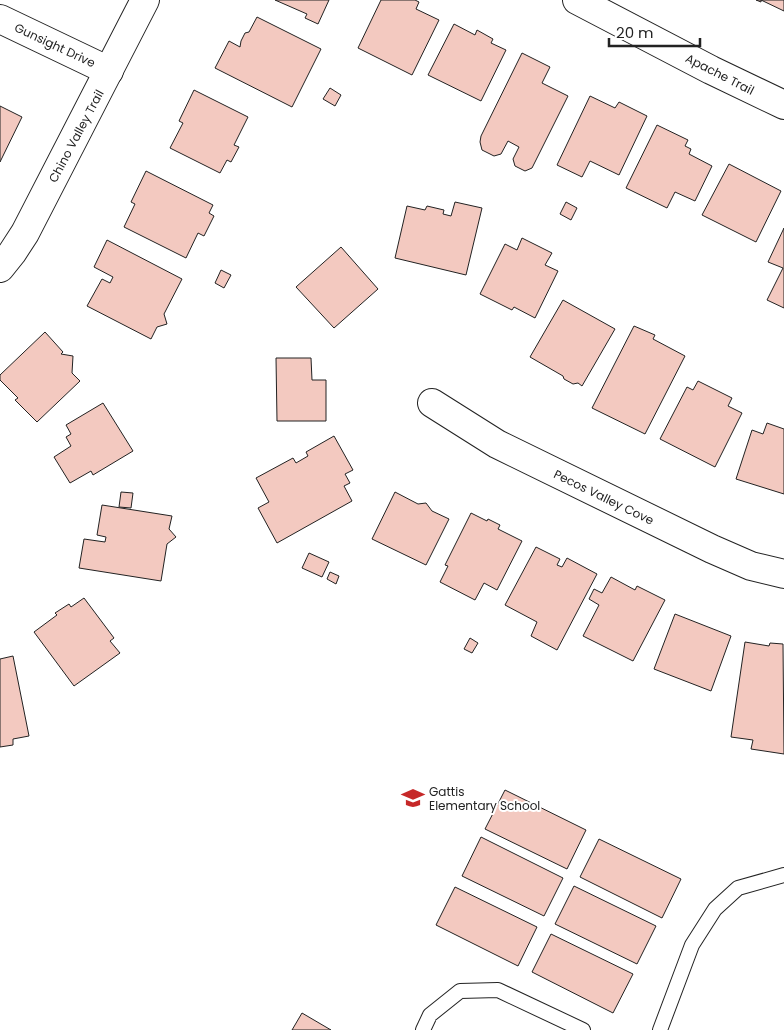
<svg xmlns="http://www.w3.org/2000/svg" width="784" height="1030" font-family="Poppins,sans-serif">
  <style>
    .building { fill: #f3c9c0; stroke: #222 }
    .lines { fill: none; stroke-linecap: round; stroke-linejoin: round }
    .service-casing { stroke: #222; stroke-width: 16 }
    .minor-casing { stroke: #222; stroke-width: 30 }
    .service { stroke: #fff; stroke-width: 14 }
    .minor { stroke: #fff; stroke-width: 28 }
    .labels { text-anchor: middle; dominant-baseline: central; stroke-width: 4; stroke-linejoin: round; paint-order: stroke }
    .street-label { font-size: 12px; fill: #222; stroke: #fff }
    .poi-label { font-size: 12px; fill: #222; stroke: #fff; text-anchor: start }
  </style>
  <rect width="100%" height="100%" fill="#fff"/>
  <g class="building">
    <path d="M 275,0 L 329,0 L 318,24 L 305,18 L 307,14 Z"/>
    <path d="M 381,0 L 415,0 L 419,2 L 416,9 L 439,20 L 412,75 L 358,48 Z"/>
    <path d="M 756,0 L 784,0 L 784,11 L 761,0 L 761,2 Z"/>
    <path d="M 257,17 L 321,49 L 292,107 L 215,68 L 229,41 L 240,47 L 241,41 L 245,33 L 249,32 Z"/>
    <path d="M 454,24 L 475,35 L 477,30 L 493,39 L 491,43 L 506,50 L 481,101 L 428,75 Z"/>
    <path d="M 522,53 L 550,67 L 542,83 L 568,96 L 532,168 L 525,171 L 515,166 L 513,159 L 519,147 L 508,141 L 501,154 L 494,156 L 482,150 L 480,142 L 481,136 Z"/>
    <path d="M 330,88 L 341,95 L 335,106 L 323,99 Z"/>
    <path d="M 194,90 L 248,117 L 234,145 L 239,147 L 231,162 L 227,160 L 220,173 L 170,148 L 183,123 L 179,121 Z"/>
    <path d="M 590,96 L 615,108 L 619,102 L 647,116 L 619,175 L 590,161 L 582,177 L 557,165 Z"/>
    <path d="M 0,106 L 22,117 L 0,162 Z"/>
    <path d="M 657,125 L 688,140 L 685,146 L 691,149 L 689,154 L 712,166 L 695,201 L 675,192 L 667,208 L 626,188 Z"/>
    <path d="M 729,164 L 781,191 L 756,242 L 702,215 Z"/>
    <path d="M 146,171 L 213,205 L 209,213 L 214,216 L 204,236 L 198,233 L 186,258 L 124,227 L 135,204 L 131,202 Z"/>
    <path d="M 455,202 L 482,208 L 466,275 L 395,258 L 407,206 L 425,210 L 427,206 L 444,210 L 443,214 L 451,216 Z"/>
    <path d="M 566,202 L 577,208 L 571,220 L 560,214 Z"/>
    <path d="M 784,228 L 784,308 L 767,300 L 783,268 L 768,262 Z"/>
    <path d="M 522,238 L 552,253 L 545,265 L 558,271 L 535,318 L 514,307 L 512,310 L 480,294 L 505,244 L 517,250 Z"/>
    <path d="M 107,240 L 182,279 L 164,314 L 167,324 L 157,327 L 151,339 L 87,306 L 102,279 L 110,283 L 113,277 L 94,267 Z"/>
    <path d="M 341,247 L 378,289 L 334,328 L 296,287 Z"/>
    <path d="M 221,270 L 231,275 L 224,288 L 215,283 Z"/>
    <path d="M 563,300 L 615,329 L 582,386 L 578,383 L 573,384 L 564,379 L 563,376 L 530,357 Z"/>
    <path d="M 634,326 L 655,335 L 653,339 L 685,356 L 645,434 L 592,408 Z"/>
    <path d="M 45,332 L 63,352 L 61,354 L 73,356 L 72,373 L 80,381 L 37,422 L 15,400 L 18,398 L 0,380 L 0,375 Z"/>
    <path d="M 276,358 L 311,358 L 312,380 L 326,380 L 326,421 L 277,421 Z"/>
    <path d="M 698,381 L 732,398 L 728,406 L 742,413 L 715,467 L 660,439 L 687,387 L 693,390 Z"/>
    <path d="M 103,403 L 133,451 L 93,475 L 91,471 L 70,483 L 54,457 L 71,446 L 66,437 L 71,434 L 66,425 Z"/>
    <path d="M 767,423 L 784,429 L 784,494 L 736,479 L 752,430 L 763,434 Z"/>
    <path d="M 334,436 L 353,470 L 345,474 L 350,483 L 344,486 L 352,501 L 277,543 L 258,508 L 269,502 L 256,478 L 293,458 L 296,463 L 308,456 L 306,452 Z"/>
    <path d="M 121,492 L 133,493 L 131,508 L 119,507 Z"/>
    <path d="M 395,492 L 418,504 L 426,503 L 432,511 L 449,519 L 426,565 L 372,539 Z"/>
    <path d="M 102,505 L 172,516 L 169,529 L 176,537 L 167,544 L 161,581 L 79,568 L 84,539 L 105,542 L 106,537 L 97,535 Z"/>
    <path d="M 471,513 L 487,521 L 488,519 L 500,525 L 498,529 L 522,541 L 497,590 L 484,583 L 475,600 L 440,582 L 448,566 L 445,565 Z"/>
    <path d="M 536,547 L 560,559 L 557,565 L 562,567 L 567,558 L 597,574 L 557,650 L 531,636 L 537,622 L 505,605 Z"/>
    <path d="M 309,553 L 329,562 L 322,577 L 302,568 Z"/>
    <path d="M 330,572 L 339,576 L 336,584 L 327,579 Z"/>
    <path d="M 611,577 L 635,590 L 637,586 L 665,600 L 633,661 L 583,636 L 599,605 L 589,599 L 594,589 L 602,593 Z"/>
    <path d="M 84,598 L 114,638 L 110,641 L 120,653 L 74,686 L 34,632 L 57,615 L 55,613 L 69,604 L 71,607 Z"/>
    <path d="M 675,614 L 731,636 L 711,691 L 654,669 Z"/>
    <path d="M 470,638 L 478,643 L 472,653 L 464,649 Z"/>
    <path d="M 745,642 L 769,646 L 770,643 L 783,644 L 784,754 L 751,749 L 753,740 L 731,737 Z"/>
    <path d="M 13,656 L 29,736 L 13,739 L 13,745 L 0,747 L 0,659 Z"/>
    <path d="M 505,790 L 586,830 L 567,869 L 485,829 Z"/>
    <path d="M 481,837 L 563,878 L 544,916 L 462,876 Z"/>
    <path d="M 599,839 L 681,879 L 662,918 L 580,877 Z"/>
    <path d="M 574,886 L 656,926 L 637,964 L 555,924 Z"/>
    <path d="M 455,887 L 537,927 L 518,966 L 436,925 Z"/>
    <path d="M 551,934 L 633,974 L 613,1013 L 532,972 Z"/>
    <path d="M 302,1013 L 331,1030 L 292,1030 Z"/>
  </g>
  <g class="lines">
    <defs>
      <g id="service">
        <path d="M 423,1030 L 430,1015 L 460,991 L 498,990 L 583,1030"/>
        <path d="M 660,1030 L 692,945 L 715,909 L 738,888 L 784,875"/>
      </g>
      <g id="minor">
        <path d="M 577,0 L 711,70 L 784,105"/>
        <path d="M 0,19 L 109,71"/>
        <path d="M 0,268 L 12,253 L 25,233 L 145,0"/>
        <path d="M 432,403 L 497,444 L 712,549 L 751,566 L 784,574"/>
      </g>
    </defs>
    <use href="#service" class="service-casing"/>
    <use href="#minor" class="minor-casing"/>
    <use href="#service" class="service"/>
    <use href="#minor" class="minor"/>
  </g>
  <defs>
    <symbol id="school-bare" viewBox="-9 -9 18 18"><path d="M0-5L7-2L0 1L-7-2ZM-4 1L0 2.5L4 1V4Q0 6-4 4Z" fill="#c62828" stroke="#fff" stroke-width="2.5" paint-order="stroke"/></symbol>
  </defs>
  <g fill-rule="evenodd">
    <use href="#school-bare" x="397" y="782" width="32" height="32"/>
  </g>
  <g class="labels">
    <g class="street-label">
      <text transform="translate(55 45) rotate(25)">Gunsight Drive</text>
      <text transform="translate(720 74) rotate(27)">Apache Trail</text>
      <text transform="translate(76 136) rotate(-62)">Chino Valley Trail</text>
      <text transform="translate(604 497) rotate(26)">Pecos Valley Cove</text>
    </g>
    <g class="poi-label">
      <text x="429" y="791">Gattis<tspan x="429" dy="14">Elementary School</tspan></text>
    </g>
  </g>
  <path d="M609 38v8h91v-8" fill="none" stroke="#222222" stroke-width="2.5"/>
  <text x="616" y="38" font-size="15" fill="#222222" stroke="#ffffff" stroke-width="4" paint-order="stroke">20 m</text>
</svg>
